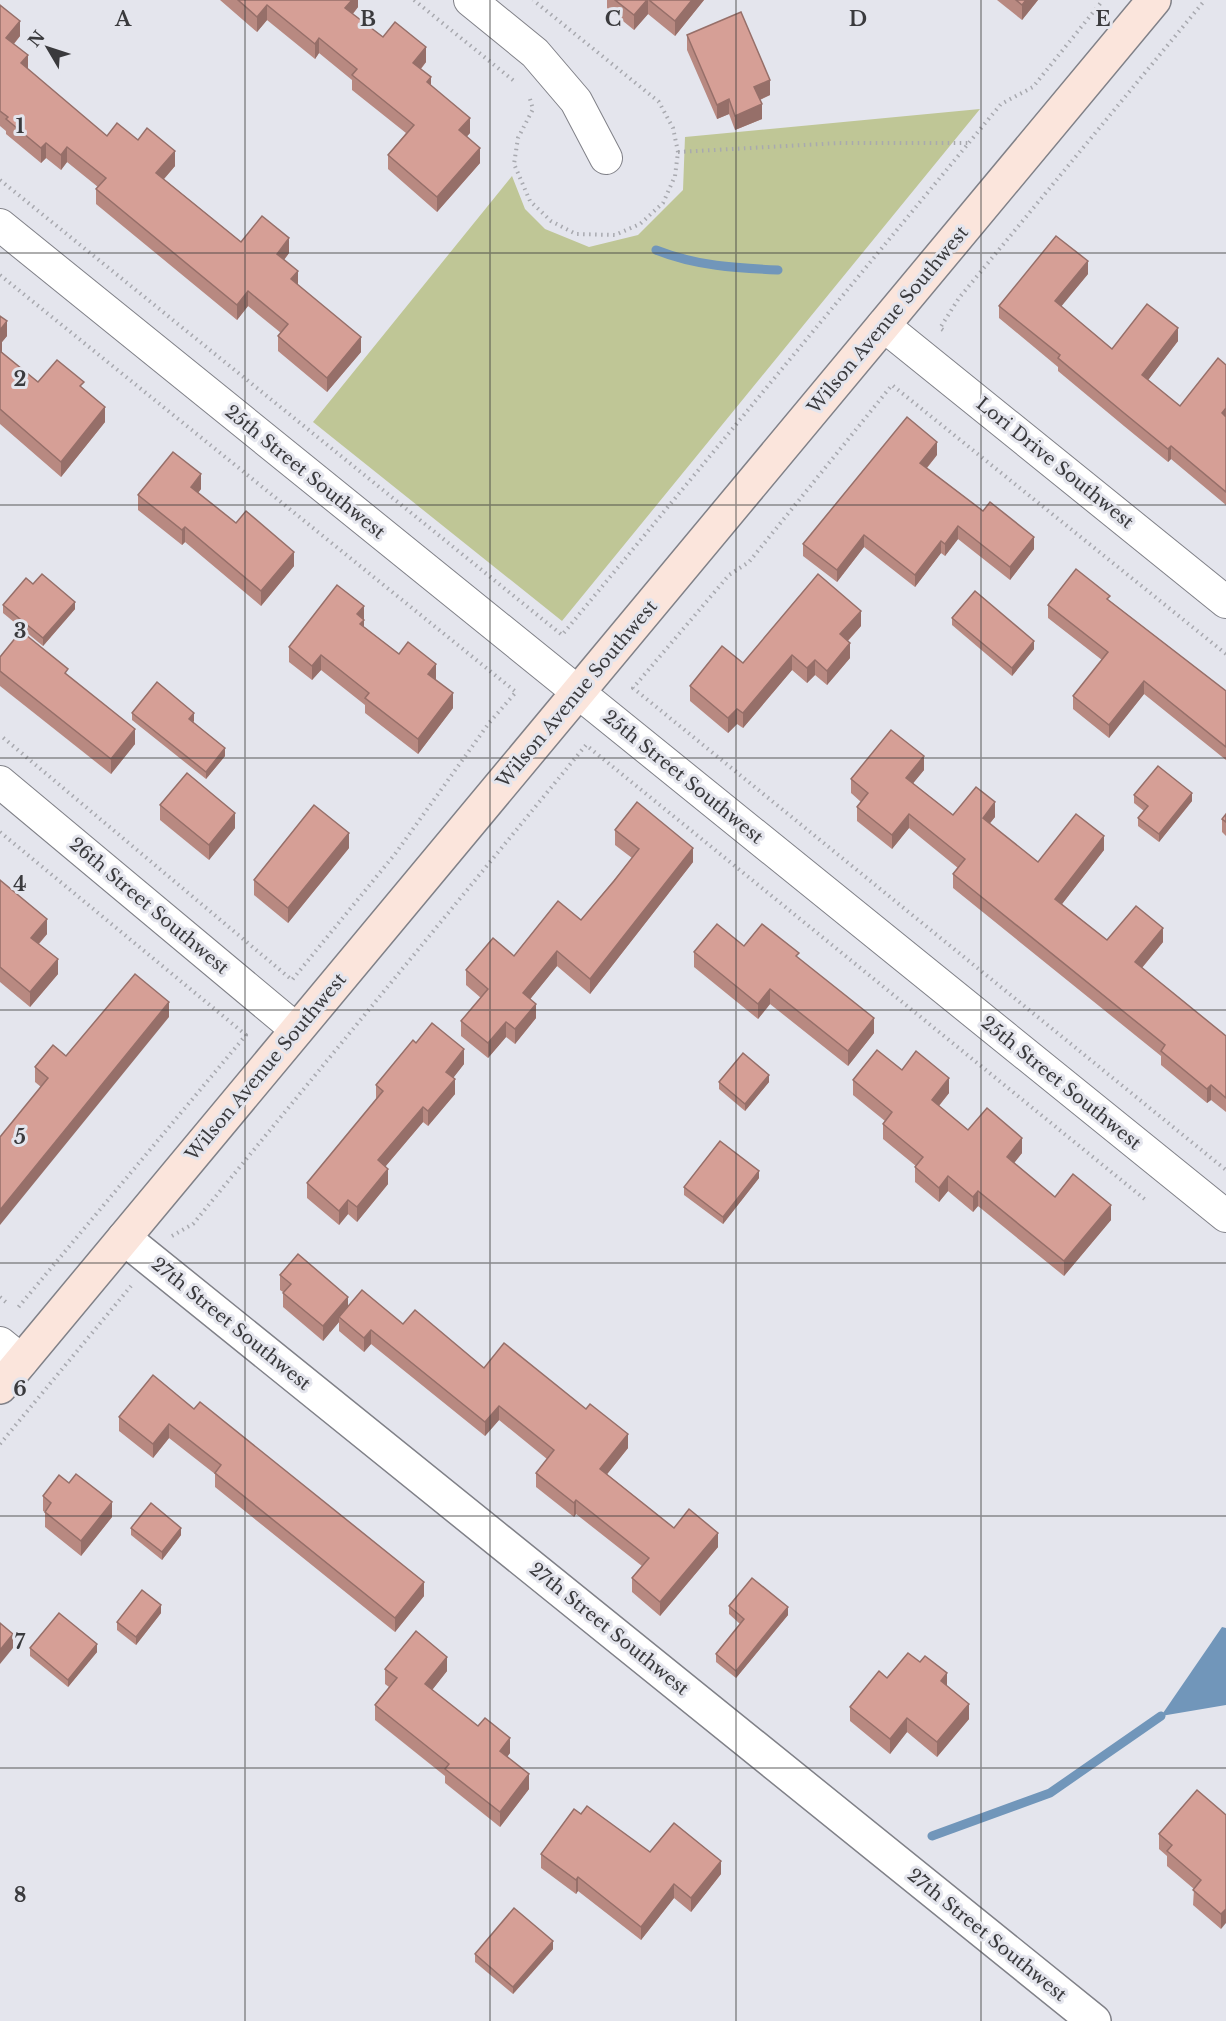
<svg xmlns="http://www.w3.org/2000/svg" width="1226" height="2021" font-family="'Libre Baskerville',serif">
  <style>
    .green { fill: #bfc696 }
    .water { fill: #7196ba }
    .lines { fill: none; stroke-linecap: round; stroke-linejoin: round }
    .stream { stroke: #7196ba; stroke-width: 9 }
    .minor-casing { stroke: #808188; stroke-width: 34 }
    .tertiary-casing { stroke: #808188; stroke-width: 36 }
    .secondary-casing { stroke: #808188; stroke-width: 36 }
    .path { stroke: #a8a9af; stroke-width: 4; stroke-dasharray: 1.5 4.5; stroke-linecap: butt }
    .minor { stroke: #fff; stroke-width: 32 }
    .tertiary { stroke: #fff; stroke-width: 33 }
    .secondary { stroke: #fbe5dc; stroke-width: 33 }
    .wall { fill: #b88981 }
    .shaded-wall { fill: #966f69 }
    .building { fill: #d69f96; stroke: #966f69; stroke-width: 1.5 }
    .grid { fill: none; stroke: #3a3a3d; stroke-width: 1.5; stroke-opacity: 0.55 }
    .labels { text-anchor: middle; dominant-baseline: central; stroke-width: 6; stroke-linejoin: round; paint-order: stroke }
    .street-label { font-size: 18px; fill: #3a3a3d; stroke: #e4e5ed }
    .grid-label { font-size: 20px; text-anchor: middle; font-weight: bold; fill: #3a3a3d; stroke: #e4e5ed; stroke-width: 6; stroke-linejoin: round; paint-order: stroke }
  </style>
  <rect width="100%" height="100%" fill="#e4e5ed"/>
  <path class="green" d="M 980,109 L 562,621 L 313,422 L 512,176 L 525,209 L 545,229 L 589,247 L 638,235 L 683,190 L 685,137 Z"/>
  <path class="water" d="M 1222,1627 L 1226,1628 L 1226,1705 L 1161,1716 Z"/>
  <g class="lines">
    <g class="stream">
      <path d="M 656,250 C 696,266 736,268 778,270"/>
      <path d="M 932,1836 L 1050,1793 L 1161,1716"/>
    </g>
    <defs>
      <g id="minor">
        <path d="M 470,0 L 535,53 L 576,101 L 606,158"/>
        <path d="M 0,225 L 1226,1216"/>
        <path d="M 883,325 L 1226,602"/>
        <path d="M 0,782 L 297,1030"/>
        <path d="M 0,1343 L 22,1361"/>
      </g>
      <path id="tertiary" d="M 124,1238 L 1094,2021"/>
      <path id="secondary" d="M 0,1387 L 1154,0"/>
    </defs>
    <use href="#minor" class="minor-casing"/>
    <use href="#tertiary" class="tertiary-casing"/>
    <use href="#secondary" class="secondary-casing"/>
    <g class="path">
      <path d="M 414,0 L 514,81"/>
      <path d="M 530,99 L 533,109 L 518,138 L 514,164 L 530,201 L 551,221 L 576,234 L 615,235 L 640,224 L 663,203 L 675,176 L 678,152 L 673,128 L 659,102 L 533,0"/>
      <path d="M 678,152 L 839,143 L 968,143"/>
      <path d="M 0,180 L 562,635 L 1001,104 L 1033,87 L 1103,0"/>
      <path d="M 0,275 L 516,692 L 489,723 L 395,854 L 292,980 L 0,735"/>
      <path d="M 943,330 L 940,328 L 959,298 L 1205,0"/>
      <path d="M 1226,654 L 892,385 L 749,562 L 729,575 L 633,688 L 1226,1170"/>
      <path d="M 0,832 L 246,1035 L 16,1310"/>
      <path d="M 172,1236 L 193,1224 L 586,745 L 1147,1201"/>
      <path d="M 0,1297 L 7,1303"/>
      <path d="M 0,1444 L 131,1286"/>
    </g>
    <use href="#minor" class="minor"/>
    <use href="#tertiary" class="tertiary"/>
    <use href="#secondary" class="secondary"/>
  </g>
  <g class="wall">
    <path d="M 220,0 L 358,0 L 358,7 L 353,14 L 383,37 L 426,62 L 421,69 L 431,85 L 470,133 L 467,136 L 480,163 L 437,212 L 388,169 L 388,155 L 406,133 L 352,90 L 352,80 L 319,53 L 315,59 L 267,20 L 257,32 Z"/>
    <path d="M 607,0 L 704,0 L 675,36 L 648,14 L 634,30 L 607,8 Z"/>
    <path d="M 997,0 L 1038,0 L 1022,20 Z"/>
    <path d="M 0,5 L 20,36 L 14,44 L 28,69 L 107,136 L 138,140 L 175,166 L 164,179 L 241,242 L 289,253 L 284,260 L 298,285 L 361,352 L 327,392 L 278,351 L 278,336 L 281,333 L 248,306 L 237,320 L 96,204 L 96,189 L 98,187 L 67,162 L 61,170 L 46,158 L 41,163 L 6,134 L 6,131 L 0,126 Z"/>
    <path d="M 687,35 L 770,95 L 760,100 L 762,119 L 735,130 L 729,114 L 717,119 L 687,50 Z"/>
    <path d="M 1088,274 L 1061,306 L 1112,349 L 1178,341 L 1148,380 L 1180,406 L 1226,365 L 1226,505 L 1171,459 L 1168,462 L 1124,426 L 1058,371 L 1058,367 L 999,318 L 999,306 Z"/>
    <path d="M 0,316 L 7,336 L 2,342 L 2,352 L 38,382 L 84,389 L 105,422 L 61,477 L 0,424 Z"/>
    <path d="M 937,455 L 927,468 L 983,511 L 1034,549 L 1010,580 L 958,539 L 945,556 L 941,553 L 915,587 L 864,547 L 837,582 L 803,556 L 803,544 Z"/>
    <path d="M 201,489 L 198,493 L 236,523 L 294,566 L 261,606 L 185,542 L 182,545 L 138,510 L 138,495 Z"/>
    <path d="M 33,584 L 75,609 L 43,646 L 3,613 L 3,605 Z"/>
    <path d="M 1110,601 L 1226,691 L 1226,760 L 1144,694 L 1109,738 L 1073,709 L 1073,696 L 1102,660 L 1048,618 L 1048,605 Z"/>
    <path d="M 364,606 L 364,627 L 399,654 L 436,679 L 435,680 L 453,708 L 418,754 L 365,713 L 365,705 L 321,670 L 312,680 L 289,662 L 289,647 Z"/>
    <path d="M 952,618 L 1034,649 L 1012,676 L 952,625 Z"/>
    <path d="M 861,626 L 848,641 L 850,658 L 827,685 L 815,675 L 807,683 L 792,670 L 743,728 L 737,724 L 728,733 L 690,701 L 690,686 L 743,663 Z"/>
    <path d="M 0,657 L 68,676 L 135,744 L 111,774 L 0,686 Z"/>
    <path d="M 132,713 L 194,721 L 193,722 L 225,756 L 206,779 L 132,720 Z"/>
    <path d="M 924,770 L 913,783 L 953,815 L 995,817 L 989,824 L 1038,862 L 1104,850 L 1062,904 L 1107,940 L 1163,942 L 1142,968 L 1226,1036 L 1226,1112 L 1211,1100 L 1207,1103 L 1161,1065 L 1161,1056 L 953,888 L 953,874 L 958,868 L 909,828 L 892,849 L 857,821 L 857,807 L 861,802 L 851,793 L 851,779 Z"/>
    <path d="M 1134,795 L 1192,801 L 1159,842 L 1138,826 L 1138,818 L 1144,811 L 1134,803 Z"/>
    <path d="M 160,805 L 235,828 L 209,860 L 160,820 Z"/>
    <path d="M 1226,814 L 1226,836 L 1222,832 L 1222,819 Z"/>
    <path d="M 615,830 L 693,862 L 590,994 L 557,966 L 530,999 L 536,1018 L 515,1044 L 506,1037 L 488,1058 L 461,1036 L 461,1021 L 481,998 L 466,985 L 466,970 L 514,956 L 581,920 L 632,858 L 615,845 Z"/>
    <path d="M 349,848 L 288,923 L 254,895 L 254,880 Z"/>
    <path d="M 0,880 L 47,934 L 39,944 L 58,974 L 30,1007 L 0,982 Z"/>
    <path d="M 744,946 L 799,958 L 874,1033 L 848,1066 L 770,1004 L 758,1019 L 694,967 L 694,952 Z"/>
    <path d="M 169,1017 L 41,1087 L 35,1082 L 35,1067 Z"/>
    <path d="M 416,1043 L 464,1064 L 453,1078 L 455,1094 L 428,1126 L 423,1122 L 385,1167 L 388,1184 L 357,1222 L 348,1214 L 339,1225 L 307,1198 L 307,1183 L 376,1100 L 376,1085 Z"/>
    <path d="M 853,1080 L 949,1093 L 939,1106 L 968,1130 L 1022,1153 L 1014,1163 L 1055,1197 L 1111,1220 L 1064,1276 L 978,1206 L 973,1212 L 948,1191 L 939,1202 L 915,1182 L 915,1167 L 916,1166 L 883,1139 L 883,1124 L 885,1121 L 853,1095 Z"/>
    <path d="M 719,1082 L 769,1082 L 745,1111 L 719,1089 Z"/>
    <path d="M 759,1178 L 723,1224 L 684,1195 L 684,1187 Z"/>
    <path d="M 280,1275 L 348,1307 L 403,1324 L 628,1448 L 607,1474 L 674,1528 L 718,1547 L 660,1616 L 632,1592 L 632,1578 L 642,1566 L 576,1514 L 574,1517 L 536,1487 L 536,1473 L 547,1459 L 499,1420 L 485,1436 L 371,1344 L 364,1352 L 339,1331 L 339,1322 L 323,1341 L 283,1307 L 283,1292 L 280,1290 Z"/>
    <path d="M 194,1409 L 424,1596 L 395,1632 L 215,1487 L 215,1474 L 169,1438 L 153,1458 L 119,1431 L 119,1417 Z"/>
    <path d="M 43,1496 L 112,1517 L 81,1556 L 45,1527 L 45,1512 L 43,1511 Z"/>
    <path d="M 131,1528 L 181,1535 L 162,1560 L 131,1535 Z"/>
    <path d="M 729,1606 L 788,1615 L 736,1678 L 716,1662 L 716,1654 L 740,1624 L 729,1614 Z"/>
    <path d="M 161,1613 L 136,1645 L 117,1630 L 117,1622 Z"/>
    <path d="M 30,1648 L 97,1652 L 68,1687 L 30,1656 Z"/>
    <path d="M 385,1669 L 447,1671 L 432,1690 L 510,1753 L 507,1757 L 529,1789 L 500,1827 L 445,1783 L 445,1776 L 375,1720 L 375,1705 L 389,1687 L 385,1684 Z"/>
    <path d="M 887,1678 L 947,1686 L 969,1719 L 937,1757 L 907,1732 L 890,1754 L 850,1721 L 850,1707 Z"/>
    <path d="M 581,1814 L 650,1852 L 721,1874 L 691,1912 L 674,1898 L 641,1940 L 578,1891 L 576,1894 L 541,1868 L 541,1854 Z"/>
    <path d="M 1226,1815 L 1221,1929 L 1193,1905 L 1194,1889 L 1167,1866 L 1167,1856 L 1159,1849 L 1159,1834 Z"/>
    <path d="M 553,1949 L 513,1994 L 475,1962 L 475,1954 Z"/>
  </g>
  <g class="shaded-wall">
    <path d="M 352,0 L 358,0 L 358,7 L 345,23 L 345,8 Z"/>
    <path d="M 647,0 L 648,0 L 648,14 L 634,30 L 634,15 Z"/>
    <path d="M 692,0 L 704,0 L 675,36 L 675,21 Z"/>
    <path d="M 1026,0 L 1038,0 L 1022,20 L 1022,5 Z"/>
    <path d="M 267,5 L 267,20 L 257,32 L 257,17 Z"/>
    <path d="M 20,21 L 20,36 L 6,53 L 6,38 Z"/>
    <path d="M 319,38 L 319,53 L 315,59 L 315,44 Z"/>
    <path d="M 426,47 L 426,62 L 413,78 L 413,63 Z"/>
    <path d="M 28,55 L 28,70 L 21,63 Z"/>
    <path d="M 431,77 L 431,92 L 427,82 Z"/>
    <path d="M 770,80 L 770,95 L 754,102 L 754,87 Z"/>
    <path d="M 729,99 L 729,114 L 717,119 L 717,105 Z"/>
    <path d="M 762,104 L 762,119 L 735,130 L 735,116 Z"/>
    <path d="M 470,118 L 470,133 L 459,145 L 459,130 Z"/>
    <path d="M 46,143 L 46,158 L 41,163 L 41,148 Z"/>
    <path d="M 67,147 L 67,162 L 61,170 L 61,155 Z"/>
    <path d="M 480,148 L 480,163 L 437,212 L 437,197 Z"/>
    <path d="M 175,151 L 175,166 L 156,188 L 156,173 Z"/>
    <path d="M 289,238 L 289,253 L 277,269 L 277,254 Z"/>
    <path d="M 1088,261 L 1088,274 L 1055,314 L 1055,301 Z"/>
    <path d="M 298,271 L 298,286 L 291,279 Z"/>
    <path d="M 248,291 L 248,306 L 237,320 L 237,305 Z"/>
    <path d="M 7,321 L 7,336 L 2,342 L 2,355 L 0,358 L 0,330 Z"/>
    <path d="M 1178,328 L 1178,341 L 1142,388 L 1142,375 Z"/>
    <path d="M 361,337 L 361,352 L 327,392 L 327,378 Z"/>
    <path d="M 105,407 L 105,422 L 61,477 L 61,462 Z"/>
    <path d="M 1226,408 L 1226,421 L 1222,413 Z"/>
    <path d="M 937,442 L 937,455 L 920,476 L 920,463 Z"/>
    <path d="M 1171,446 L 1171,459 L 1168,462 L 1168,449 Z"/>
    <path d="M 201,474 L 201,489 L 191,502 L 191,487 Z"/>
    <path d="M 958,526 L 958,539 L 945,556 L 945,544 Z"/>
    <path d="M 185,527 L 185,542 L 182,545 L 182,530 Z"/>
    <path d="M 864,535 L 864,547 L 837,582 L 837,570 Z"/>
    <path d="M 1034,537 L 1034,549 L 1010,580 L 1010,567 Z"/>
    <path d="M 941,541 L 941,553 L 915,587 L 915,575 Z"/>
    <path d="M 294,552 L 294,566 L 261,606 L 261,591 Z"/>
    <path d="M 75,602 L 75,609 L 43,646 L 43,638 Z"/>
    <path d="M 364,606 L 364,635 L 357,614 Z"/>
    <path d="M 861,611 L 861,626 L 840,649 L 840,634 Z"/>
    <path d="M 1034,641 L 1034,649 L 1012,676 L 1012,668 Z"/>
    <path d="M 850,643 L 850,658 L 827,685 L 827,671 Z"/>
    <path d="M 321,655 L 321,670 L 312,680 L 312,666 Z"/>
    <path d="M 792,655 L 792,670 L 743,728 L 743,713 Z"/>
    <path d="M 815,660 L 815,675 L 807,683 L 807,668 Z"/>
    <path d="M 436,664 L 436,679 L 428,689 L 428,674 Z"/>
    <path d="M 1144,681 L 1144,694 L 1109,738 L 1109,725 Z"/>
    <path d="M 453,693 L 453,708 L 418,754 L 418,739 Z"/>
    <path d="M 737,709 L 737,724 L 728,733 L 728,718 Z"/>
    <path d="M 194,713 L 194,721 L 189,727 L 189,719 Z"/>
    <path d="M 135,729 L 135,744 L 111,774 L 111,759 Z"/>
    <path d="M 225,748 L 225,756 L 206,779 L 206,772 Z"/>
    <path d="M 924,756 L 924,770 L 906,792 L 906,778 Z"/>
    <path d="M 1192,793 L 1192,801 L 1159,842 L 1159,834 Z"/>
    <path d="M 995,802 L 995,817 L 983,832 L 983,818 Z"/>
    <path d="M 235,813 L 235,828 L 209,860 L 209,845 Z"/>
    <path d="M 909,814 L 909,828 L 892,849 L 892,835 Z"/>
    <path d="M 349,833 L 349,848 L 288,923 L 288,908 Z"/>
    <path d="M 1104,836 L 1104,850 L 1055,913 L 1055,899 Z"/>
    <path d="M 693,848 L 693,862 L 590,994 L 590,979 Z"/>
    <path d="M 47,919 L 47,934 L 31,952 L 31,938 Z"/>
    <path d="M 1163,928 L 1163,942 L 1135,976 L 1135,962 Z"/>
    <path d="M 557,951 L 557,966 L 523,1008 L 523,993 Z"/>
    <path d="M 58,959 L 58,974 L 30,1007 L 30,992 Z"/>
    <path d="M 770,989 L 770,1004 L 758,1019 L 758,1004 Z"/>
    <path d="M 169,1002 L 169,1017 L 0,1225 L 0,1210 Z"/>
    <path d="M 536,1004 L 536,1018 L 515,1044 L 515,1029 Z"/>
    <path d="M 874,1018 L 874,1033 L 848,1066 L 848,1051 Z"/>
    <path d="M 506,1022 L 506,1037 L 488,1058 L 488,1043 Z"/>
    <path d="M 464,1049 L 464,1064 L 446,1087 L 446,1072 Z"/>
    <path d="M 769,1075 L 769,1082 L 745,1111 L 745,1104 Z"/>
    <path d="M 949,1078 L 949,1093 L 932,1114 L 932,1100 Z"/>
    <path d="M 455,1079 L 455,1094 L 428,1126 L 428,1111 Z"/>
    <path d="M 1211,1085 L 1211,1100 L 1207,1103 L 1207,1089 Z"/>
    <path d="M 423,1107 L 423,1122 L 378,1175 L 378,1160 Z"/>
    <path d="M 1022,1138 L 1022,1153 L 1007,1172 L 1007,1157 Z"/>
    <path d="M 388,1169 L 388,1184 L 357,1222 L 357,1207 Z"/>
    <path d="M 759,1171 L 759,1178 L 723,1224 L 723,1217 Z"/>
    <path d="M 948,1176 L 948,1191 L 939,1202 L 939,1188 Z"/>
    <path d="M 978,1191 L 978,1206 L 973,1212 L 973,1197 Z"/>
    <path d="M 348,1200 L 348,1214 L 339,1225 L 339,1211 Z"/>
    <path d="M 1111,1205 L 1111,1220 L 1064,1276 L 1064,1261 Z"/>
    <path d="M 348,1297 L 348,1312 L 339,1317 L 339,1322 L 323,1341 L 323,1326 Z"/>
    <path d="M 371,1330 L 371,1344 L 364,1352 L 364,1338 Z"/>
    <path d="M 499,1406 L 499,1420 L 485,1436 L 485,1422 Z"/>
    <path d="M 169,1424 L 169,1438 L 153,1458 L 153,1444 Z"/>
    <path d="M 628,1434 L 628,1448 L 600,1483 L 600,1469 Z"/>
    <path d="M 576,1500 L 576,1514 L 574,1517 L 574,1503 Z"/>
    <path d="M 112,1502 L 112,1517 L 81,1556 L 81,1541 Z"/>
    <path d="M 181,1528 L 181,1535 L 162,1560 L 162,1552 Z"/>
    <path d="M 718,1533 L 718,1547 L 660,1616 L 660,1602 Z"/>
    <path d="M 424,1582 L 424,1596 L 395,1632 L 395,1618 Z"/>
    <path d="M 161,1605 L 161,1613 L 136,1645 L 136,1637 Z"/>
    <path d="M 788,1607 L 788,1615 L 736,1678 L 736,1671 Z"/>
    <path d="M 13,1634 L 13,1648 L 0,1664 L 0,1650 Z"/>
    <path d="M 97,1644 L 97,1652 L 68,1687 L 68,1680 Z"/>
    <path d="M 447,1657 L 447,1671 L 425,1699 L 425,1684 Z"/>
    <path d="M 947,1673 L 947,1688 L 941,1681 Z"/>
    <path d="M 969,1704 L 969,1719 L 937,1757 L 937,1742 Z"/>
    <path d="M 907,1718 L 907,1732 L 890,1754 L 890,1739 Z"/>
    <path d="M 510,1738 L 510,1753 L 500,1766 L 500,1751 Z"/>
    <path d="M 529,1774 L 529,1789 L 500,1827 L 500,1812 Z"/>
    <path d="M 721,1861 L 721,1874 L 691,1912 L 691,1898 Z"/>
    <path d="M 578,1877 L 578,1891 L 576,1894 L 576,1880 Z"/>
    <path d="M 674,1884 L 674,1898 L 641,1940 L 641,1927 Z"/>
    <path d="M 1226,1909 L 1226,1923 L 1221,1929 L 1221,1914 Z"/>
    <path d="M 553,1941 L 553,1949 L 513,1994 L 513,1987 Z"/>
  </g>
  <g class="building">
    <path d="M 238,0 L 352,0 L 345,8 L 383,37 L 395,22 L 426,47 L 413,63 L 431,77 L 427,82 L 470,118 L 459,130 L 480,148 L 437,197 L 388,155 L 414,125 L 352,75 L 357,69 L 319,38 L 315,44 L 267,5 L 257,17 Z"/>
    <path d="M 615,0 L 647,0 L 634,15 Z"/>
    <path d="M 649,0 L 692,0 L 675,21 Z"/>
    <path d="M 1016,0 L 1026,0 L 1022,5 Z"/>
    <path d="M 0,5 L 20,21 L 6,38 L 28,55 L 21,63 L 107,136 L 117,123 L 138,140 L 147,128 L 175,151 L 156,173 L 241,242 L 262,216 L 289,238 L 277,254 L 298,271 L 291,279 L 361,337 L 327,378 L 278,336 L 288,324 L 248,291 L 237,305 L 96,189 L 106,178 L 67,147 L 61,155 L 46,143 L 41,148 L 6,119 L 8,117 L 0,111 Z"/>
    <path d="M 741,12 L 770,80 L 754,87 L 762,104 L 735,116 L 729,99 L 717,105 L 687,35 Z"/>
    <path d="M 1056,236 L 1088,261 L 1055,301 L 1112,349 L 1147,304 L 1178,328 L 1142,375 L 1180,406 L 1218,358 L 1226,365 L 1226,408 L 1222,413 L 1226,417 L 1226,492 L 1171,446 L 1168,449 L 1124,413 L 1058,358 L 1060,355 L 999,306 Z"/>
    <path d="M 0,316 L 7,321 L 0,330 Z"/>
    <path d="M 0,351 L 38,382 L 57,360 L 84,382 L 80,386 L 105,407 L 61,462 L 0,409 Z"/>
    <path d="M 907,417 L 937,442 L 920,463 L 983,511 L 990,502 L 1034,537 L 1010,567 L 958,526 L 945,544 L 941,541 L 915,575 L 864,535 L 837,570 L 803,544 Z"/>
    <path d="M 173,452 L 201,474 L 191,487 L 236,523 L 246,511 L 294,552 L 261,591 L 185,527 L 182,530 L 138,495 Z"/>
    <path d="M 1076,569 L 1110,596 L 1107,599 L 1226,691 L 1226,747 L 1144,681 L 1109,725 L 1073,696 L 1108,652 L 1048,605 Z"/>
    <path d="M 42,574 L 75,602 L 43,638 L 3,605 L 26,578 L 33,584 Z"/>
    <path d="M 818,574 L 861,611 L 840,634 L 850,643 L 827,671 L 815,660 L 807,668 L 792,655 L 743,713 L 737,709 L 728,718 L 690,686 L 722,646 L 743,663 Z"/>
    <path d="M 337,585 L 364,606 L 357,614 L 364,620 L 360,624 L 399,654 L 408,642 L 436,664 L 428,674 L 453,693 L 418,739 L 365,698 L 369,693 L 321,655 L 312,666 L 289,647 Z"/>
    <path d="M 975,591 L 1034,641 L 1012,668 L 952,618 Z"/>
    <path d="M 21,631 L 68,669 L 65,673 L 135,729 L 111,759 L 0,671 L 0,657 Z"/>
    <path d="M 157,682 L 194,713 L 189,719 L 225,748 L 206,772 L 132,713 Z"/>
    <path d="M 891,730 L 924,756 L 906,778 L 953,815 L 976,787 L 995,802 L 983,818 L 1038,862 L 1076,814 L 1104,836 L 1055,899 L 1107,940 L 1136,906 L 1163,928 L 1135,962 L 1226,1036 L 1226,1098 L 1211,1085 L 1207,1089 L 1161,1051 L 1165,1045 L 953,874 L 965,859 L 909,814 L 892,835 L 857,807 L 868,793 L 851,779 Z"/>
    <path d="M 1158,766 L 1192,793 L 1159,834 L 1138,818 L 1148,806 L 1134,795 Z"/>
    <path d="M 187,773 L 235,813 L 209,845 L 160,805 Z"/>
    <path d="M 637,802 L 693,848 L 590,979 L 557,951 L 523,993 L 536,1004 L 515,1029 L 506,1022 L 488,1043 L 461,1021 L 488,989 L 466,970 L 493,938 L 514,956 L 558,901 L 581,920 L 614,881 L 639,849 L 615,830 Z"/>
    <path d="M 314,805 L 349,833 L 288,908 L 254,880 Z"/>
    <path d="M 1226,814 L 1226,822 L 1222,819 Z"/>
    <path d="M 0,880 L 47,919 L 31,938 L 58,959 L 30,992 L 0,967 Z"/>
    <path d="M 717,924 L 744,946 L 762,924 L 799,953 L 796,956 L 874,1018 L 848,1051 L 770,989 L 758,1004 L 694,952 Z"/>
    <path d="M 135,974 L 169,1002 L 0,1210 L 0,1137 L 48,1078 L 35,1067 L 53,1045 L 66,1056 Z"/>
    <path d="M 432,1023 L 464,1049 L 446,1072 L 455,1079 L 428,1111 L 423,1107 L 378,1160 L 388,1169 L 357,1207 L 348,1200 L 339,1211 L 307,1183 L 383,1091 L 376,1085 L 413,1040 L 416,1043 Z"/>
    <path d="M 877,1050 L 902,1070 L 916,1051 L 949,1078 L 932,1100 L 968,1130 L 987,1108 L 1022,1138 L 1007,1157 L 1055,1197 L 1073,1174 L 1111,1205 L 1064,1261 L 978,1191 L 973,1197 L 948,1176 L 939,1188 L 915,1167 L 923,1157 L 883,1124 L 892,1112 L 853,1080 Z"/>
    <path d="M 743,1053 L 769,1075 L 745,1104 L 719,1082 Z"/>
    <path d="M 720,1141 L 759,1171 L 723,1217 L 684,1187 Z"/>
    <path d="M 298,1254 L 348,1297 L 323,1326 L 283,1293 L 291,1284 L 280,1275 Z"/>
    <path d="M 362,1290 L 403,1324 L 415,1310 L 484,1368 L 504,1343 L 586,1409 L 590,1404 L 628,1434 L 600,1469 L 674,1528 L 689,1509 L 718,1533 L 660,1602 L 632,1578 L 649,1558 L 576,1500 L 574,1503 L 536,1473 L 554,1450 L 499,1406 L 485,1422 L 371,1330 L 364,1338 L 339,1317 Z"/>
    <path d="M 153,1375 L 194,1409 L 200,1402 L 424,1582 L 395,1618 L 215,1473 L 221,1465 L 169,1424 L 153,1444 L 119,1417 Z"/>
    <path d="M 76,1474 L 112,1502 L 81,1541 L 45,1512 L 51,1503 L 43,1496 L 59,1475 L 69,1483 Z"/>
    <path d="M 151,1503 L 181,1528 L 162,1552 L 131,1528 Z"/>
    <path d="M 752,1578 L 788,1607 L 736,1671 L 716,1654 L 744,1619 L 729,1606 Z"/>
    <path d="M 142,1590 L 161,1605 L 136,1637 L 117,1622 Z"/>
    <path d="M 59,1613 L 97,1644 L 68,1680 L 30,1648 Z"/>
    <path d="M 0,1623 L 13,1634 L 0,1650 Z"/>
    <path d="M 416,1631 L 447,1657 L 425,1684 L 478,1726 L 485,1718 L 510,1738 L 500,1751 L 529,1774 L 500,1812 L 445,1769 L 449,1764 L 375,1705 L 397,1678 L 385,1669 Z"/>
    <path d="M 908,1653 L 920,1662 L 925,1656 L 947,1673 L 941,1681 L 969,1704 L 937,1742 L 907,1718 L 890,1739 L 850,1707 L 879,1671 L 887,1678 Z"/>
    <path d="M 1197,1790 L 1226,1815 L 1226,1909 L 1221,1914 L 1193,1890 L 1201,1880 L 1167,1851 L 1172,1845 L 1159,1834 Z"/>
    <path d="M 587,1806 L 650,1852 L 674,1823 L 721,1861 L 691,1898 L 674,1884 L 641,1927 L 578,1877 L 576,1880 L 541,1854 L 574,1809 L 581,1814 Z"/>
    <path d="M 514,1908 L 553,1941 L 513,1987 L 475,1954 Z"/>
  </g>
  <path class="grid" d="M 245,0 L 245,2021M 490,0 L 490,2021M 736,0 L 736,2021M 981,0 L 981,2021M 0,253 L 1226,253M 0,505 L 1226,505M 0,758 L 1226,758M 0,1010 L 1226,1010M 0,1263 L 1226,1263M 0,1516 L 1226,1516M 0,1768 L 1226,1768"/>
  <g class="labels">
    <g class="street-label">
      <text transform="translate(888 320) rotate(-50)">Wilson Avenue Southwest</text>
      <text transform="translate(1055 463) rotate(39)">Lori Drive Southwest</text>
      <text transform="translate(305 472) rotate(39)">25th Street Southwest</text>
      <text transform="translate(577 694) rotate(-50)">Wilson Avenue Southwest</text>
      <text transform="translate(683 777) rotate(39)">25th Street Southwest</text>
      <text transform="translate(149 906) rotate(40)">26th Street Southwest</text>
      <text transform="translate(266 1067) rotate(-50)">Wilson Avenue Southwest</text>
      <text transform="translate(1061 1083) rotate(39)">25th Street Southwest</text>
      <text transform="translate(231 1324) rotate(39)">27th Street Southwest</text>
      <text transform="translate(609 1629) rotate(39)">27th Street Southwest</text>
      <text transform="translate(987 1935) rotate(39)">27th Street Southwest</text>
    </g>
  </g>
  <g class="grid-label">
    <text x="123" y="26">A</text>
    <text x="368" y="26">B</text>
    <text x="613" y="26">C</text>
    <text x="858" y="26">D</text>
    <text x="1103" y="26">E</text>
    <text x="20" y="133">1</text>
    <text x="20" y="386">2</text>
    <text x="20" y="638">3</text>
    <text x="20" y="891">4</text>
    <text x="20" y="1144">5</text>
    <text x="20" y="1396">6</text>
    <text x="20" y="1649">7</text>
    <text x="20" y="1902">8</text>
  </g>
  <g transform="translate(48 48) rotate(309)" stroke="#e4e5ed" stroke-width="4.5" paint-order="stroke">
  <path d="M0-4.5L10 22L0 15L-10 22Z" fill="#3a3a3d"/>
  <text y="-9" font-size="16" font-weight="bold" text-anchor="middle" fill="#3a3a3d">N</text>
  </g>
</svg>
